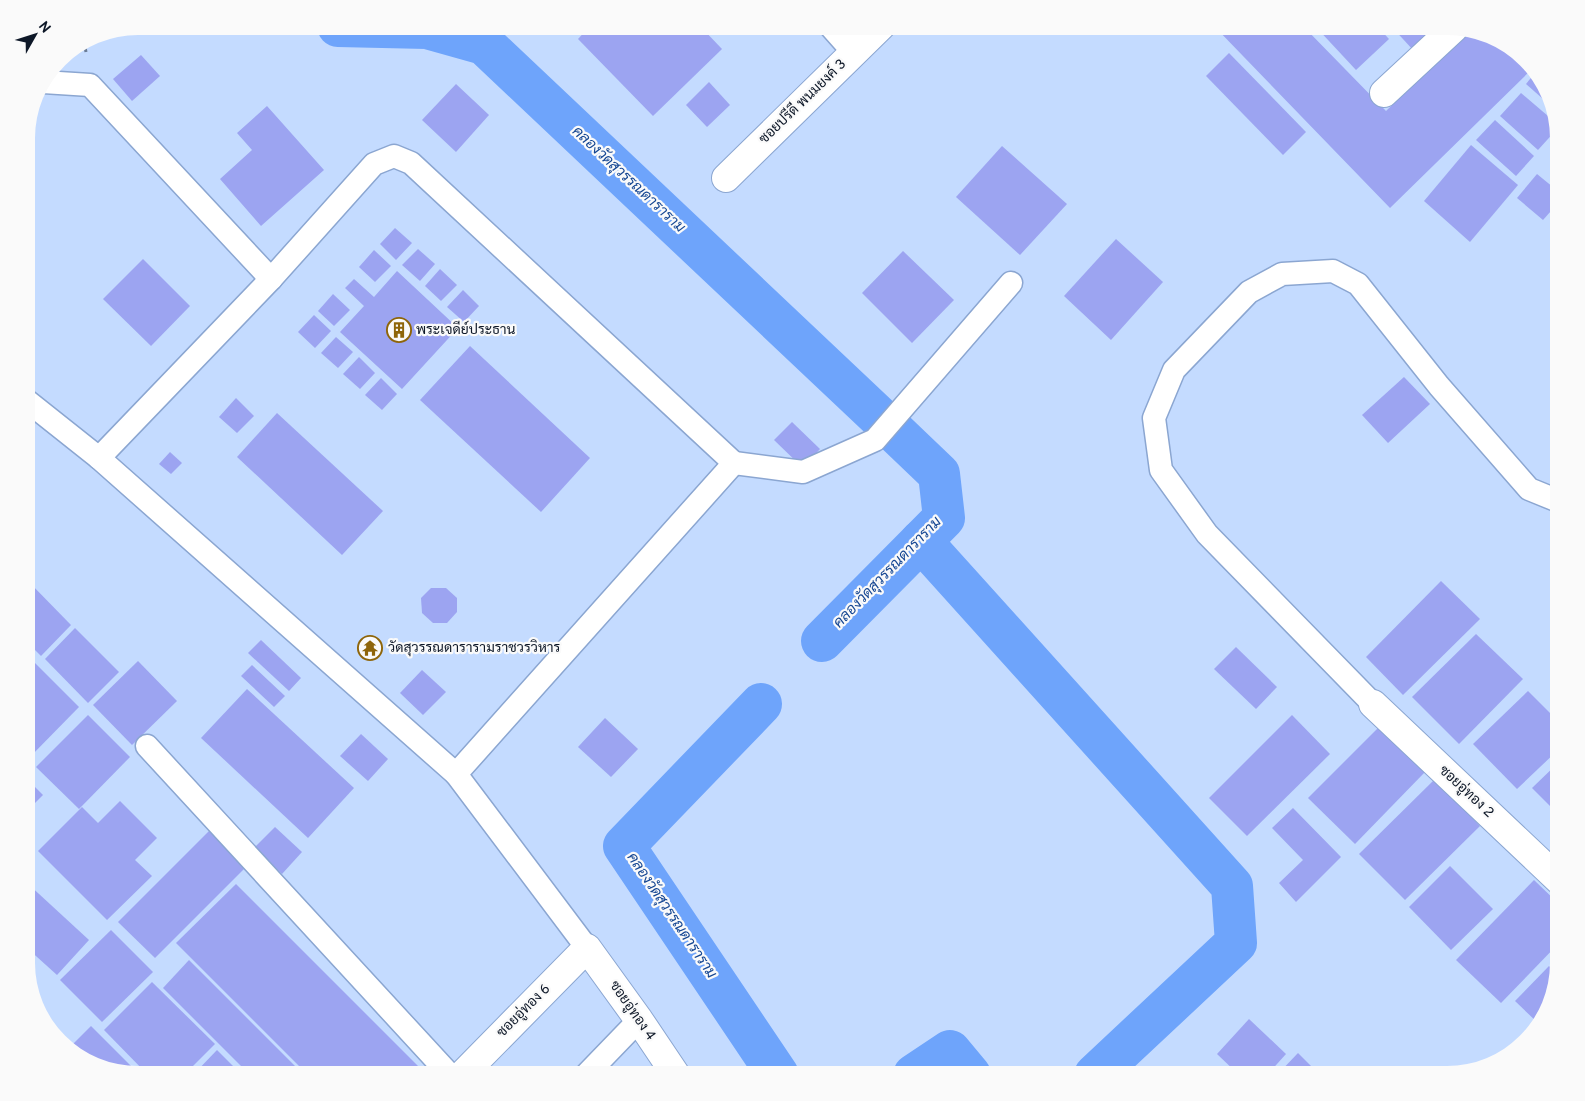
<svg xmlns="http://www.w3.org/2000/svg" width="1585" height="1101" font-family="Overpass,Sarabun,sans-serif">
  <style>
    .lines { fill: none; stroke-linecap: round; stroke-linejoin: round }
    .canal { stroke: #6ea4fb; stroke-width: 42 }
    .building { fill: #9ca4f1 }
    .service-casing { stroke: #8ba6d1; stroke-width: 25 }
    .minor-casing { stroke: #8ba6d1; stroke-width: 30 }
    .path { stroke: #6a7b95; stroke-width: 3; stroke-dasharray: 4 2.5; stroke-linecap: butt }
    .service { stroke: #fff; stroke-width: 22 }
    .minor { stroke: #fff; stroke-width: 28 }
    .labels { text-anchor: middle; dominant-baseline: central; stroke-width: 4.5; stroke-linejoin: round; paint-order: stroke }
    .street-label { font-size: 14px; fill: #0e1828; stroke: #fafafa }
    .poi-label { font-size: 14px; fill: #0e1828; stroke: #fafafa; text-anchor: start }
    .water-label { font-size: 15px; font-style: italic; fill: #164793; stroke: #fafafa }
  </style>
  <rect width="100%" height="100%" fill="#c4dbff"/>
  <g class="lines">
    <g class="canal">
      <path d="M 338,26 L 427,28 L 484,44 L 880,418"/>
      <path d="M 921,541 L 1232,886 L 1236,943 L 1095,1075"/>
      <path d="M 822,641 L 944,518 L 939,474 L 894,431"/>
      <path d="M 761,704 L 624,846 L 778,1075"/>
      <path d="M 914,1075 L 950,1051 L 970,1075"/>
    </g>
  </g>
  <g class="building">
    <path d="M 590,26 L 700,26 L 722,49 L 653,116 L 578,39 Z"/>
    <path d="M 1214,26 L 1303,26 L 1386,111 L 1467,32 L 1509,45 L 1531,70 L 1390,208 Z"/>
    <path d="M 1315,26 L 1377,26 L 1389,39 L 1356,70 Z"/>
    <path d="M 1391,26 L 1441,26 L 1414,51 Z"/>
    <path d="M 1229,53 L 1306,132 L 1283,155 L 1206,76 Z"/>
    <path d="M 141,55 L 160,76 L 132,101 L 113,79 Z"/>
    <path d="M 1534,74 L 1547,88 L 1551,106 L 1526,84 Z"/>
    <path d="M 709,82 L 730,105 L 707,127 L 686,105 Z"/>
    <path d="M 456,84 L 489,115 L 456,152 L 422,120 Z"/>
    <path d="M 1521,93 L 1555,122 L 1557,129 L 1538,150 L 1500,116 Z"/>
    <path d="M 267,106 L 324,170 L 261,226 L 220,179 L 252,150 L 237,133 Z"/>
    <path d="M 1495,120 L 1534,156 L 1516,176 L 1476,140 Z"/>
    <path d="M 1471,145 L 1518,185 L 1470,242 L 1424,201 Z"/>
    <path d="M 1002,146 L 1067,204 L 1020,255 L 956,197 Z"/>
    <path d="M 1537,174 L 1559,192 L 1559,202 L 1543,220 L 1517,198 Z"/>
    <path d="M 395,228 L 412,243 L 396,260 L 380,244 Z"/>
    <path d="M 1116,239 L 1163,282 L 1111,340 L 1064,296 Z"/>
    <path d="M 418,249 L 435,264 L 420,281 L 402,265 Z"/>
    <path d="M 374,250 L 391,266 L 375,282 L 359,267 Z"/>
    <path d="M 903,251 L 954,300 L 912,343 L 862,293 Z"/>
    <path d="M 143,259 L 190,306 L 151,346 L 103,299 Z"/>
    <path d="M 440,269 L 457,285 L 441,301 L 425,286 Z"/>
    <path d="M 397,271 L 458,328 L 402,389 L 340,332 L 364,306 L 345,288 L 354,279 L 374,297 Z"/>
    <path d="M 463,290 L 479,306 L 464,322 L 447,307 Z"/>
    <path d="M 333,294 L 350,310 L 334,326 L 318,311 Z"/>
    <path d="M 314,315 L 331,331 L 315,348 L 298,332 Z"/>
    <path d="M 336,337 L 353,352 L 338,368 L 321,353 Z"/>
    <path d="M 470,346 L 590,458 L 541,512 L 420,400 Z"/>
    <path d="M 359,357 L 375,373 L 360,389 L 343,374 Z"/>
    <path d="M 1404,377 L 1430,404 L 1388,443 L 1362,415 Z"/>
    <path d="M 381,378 L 397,394 L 382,410 L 365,395 Z"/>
    <path d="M 236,398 L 254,416 L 237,433 L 219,417 Z"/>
    <path d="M 277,413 L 383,511 L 342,555 L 237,457 Z"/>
    <path d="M 792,422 L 820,449 L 803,468 L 774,440 Z"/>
    <path d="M 170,452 L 182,463 L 171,474 L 159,464 Z"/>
    <path d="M 28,581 L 71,625 L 41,656 L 26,641 L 26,583 Z"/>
    <path d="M 1441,581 L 1480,619 L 1403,695 L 1366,657 Z"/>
    <path d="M 431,588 L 446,588 L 457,598 L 457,612 L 447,623 L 433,623 L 422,613 L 421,598 Z"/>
    <path d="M 75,628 L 119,672 L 88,703 L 45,659 Z"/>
    <path d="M 1476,634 L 1523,679 L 1459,744 L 1412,697 Z"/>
    <path d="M 261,640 L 301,678 L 289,691 L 248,653 Z"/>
    <path d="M 1236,647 L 1277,687 L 1256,709 L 1214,669 Z"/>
    <path d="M 26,654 L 79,707 L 28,759 L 26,758 Z"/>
    <path d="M 138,661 L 177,701 L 132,745 L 93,705 Z"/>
    <path d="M 252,665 L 285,696 L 274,707 L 241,676 Z"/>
    <path d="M 422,670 L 446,692 L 423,715 L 400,693 Z"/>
    <path d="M 247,689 L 354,788 L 308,838 L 201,738 Z"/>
    <path d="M 1528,691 L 1559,722 L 1559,749 L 1517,789 L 1473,744 Z"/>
    <path d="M 88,715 L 130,757 L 79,809 L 36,767 Z"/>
    <path d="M 1292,715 L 1330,754 L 1247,836 L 1209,798 Z"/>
    <path d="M 605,718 L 638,749 L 611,777 L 578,747 Z"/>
    <path d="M 1379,727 L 1425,772 L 1355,844 L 1308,798 Z"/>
    <path d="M 361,734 L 388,759 L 368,781 L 340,756 Z"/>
    <path d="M 1559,762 L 1559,815 L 1532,788 Z"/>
    <path d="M 26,778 L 43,795 L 26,812 Z"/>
    <path d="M 1435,779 L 1480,826 L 1405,900 L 1359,854 Z"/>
    <path d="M 120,801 L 157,838 L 135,860 L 152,876 L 107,920 L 38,851 L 82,807 L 98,823 Z"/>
    <path d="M 1293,808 L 1341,857 L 1296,902 L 1279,883 L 1303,860 L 1272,828 Z"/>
    <path d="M 275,827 L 302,852 L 282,874 L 254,848 Z"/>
    <path d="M 209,831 L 245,868 L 155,958 L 118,922 Z"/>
    <path d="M 1450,866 L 1493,909 L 1451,950 L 1409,907 Z"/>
    <path d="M 1534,880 L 1559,904 L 1559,943 L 1501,1003 L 1456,960 Z"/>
    <path d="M 26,882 L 89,940 L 57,975 L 26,947 Z"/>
    <path d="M 236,884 L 427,1075 L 308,1075 L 176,943 Z"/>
    <path d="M 111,930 L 153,972 L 102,1022 L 60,980 Z"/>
    <path d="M 189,960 L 304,1075 L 250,1075 L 163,988 Z"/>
    <path d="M 1549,966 L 1556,973 L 1540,1025 L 1515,1001 Z"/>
    <path d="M 152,982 L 215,1044 L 184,1075 L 148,1075 L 104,1030 Z"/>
    <path d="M 1249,1019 L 1286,1054 L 1267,1075 L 1239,1075 L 1217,1054 Z"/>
    <path d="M 91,1026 L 140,1075 L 76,1056 L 69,1048 Z"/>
    <path d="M 217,1050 L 242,1075 L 193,1075 Z"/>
    <path d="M 1298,1053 L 1320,1075 L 1277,1075 Z"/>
  </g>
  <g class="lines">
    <defs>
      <g id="service">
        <path d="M 830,26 L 854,53"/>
        <path d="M 43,82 L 90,85 L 271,279"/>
        <path d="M 26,400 L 99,458 L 456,774"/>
        <path d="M 99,458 L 271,279 L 374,164 L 394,156 L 411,163 L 734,463 L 456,774 L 587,948"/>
        <path d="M 734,463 L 803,472 L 875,440 L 1011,283"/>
        <path d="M 1373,704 L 1207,534 L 1161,470 L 1154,418 L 1174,370 L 1249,292 L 1282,274 L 1333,271 L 1358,284 L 1439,386 L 1529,489 L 1556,500 L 1559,499"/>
        <path d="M 147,746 L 450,1075"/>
        <path d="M 586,1075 L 639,1020"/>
      </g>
      <g id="minor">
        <path d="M 1384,93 L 1454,28"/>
        <path d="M 726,178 L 881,26"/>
        <path d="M 1373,704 L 1559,880"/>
        <path d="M 462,1075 L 587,948 L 639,1020 L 676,1075"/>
      </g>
    </defs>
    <use href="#service" class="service-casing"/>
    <use href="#minor" class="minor-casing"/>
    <path class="path" d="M 84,42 L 86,52"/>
    <use href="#service" class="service"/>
    <use href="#minor" class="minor"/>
  </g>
  <defs>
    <symbol id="building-ring" viewBox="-11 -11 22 22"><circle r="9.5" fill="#fafafa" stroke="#8e650a" stroke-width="1.5"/><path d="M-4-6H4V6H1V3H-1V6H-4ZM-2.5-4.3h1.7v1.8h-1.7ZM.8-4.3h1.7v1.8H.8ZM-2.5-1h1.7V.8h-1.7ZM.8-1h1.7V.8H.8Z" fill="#8e650a"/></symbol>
    <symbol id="temple-ring" viewBox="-11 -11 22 22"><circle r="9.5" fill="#fafafa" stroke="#8e650a" stroke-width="1.5"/><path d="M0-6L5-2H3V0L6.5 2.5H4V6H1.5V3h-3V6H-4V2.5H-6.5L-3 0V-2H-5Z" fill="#8e650a"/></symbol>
  </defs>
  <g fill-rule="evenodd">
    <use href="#building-ring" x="385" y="316" width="28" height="28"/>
    <use href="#temple-ring" x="356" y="634" width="28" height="28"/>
  </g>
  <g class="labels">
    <g class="street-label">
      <text transform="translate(803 102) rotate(-44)">ซอยปรีดี พนมยงค์ 3</text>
      <text transform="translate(1466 792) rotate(43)">ซอยอู่ทอง 2</text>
      <text transform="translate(524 1011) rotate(-45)">ซอยอู่ทอง 6</text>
      <text transform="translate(632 1011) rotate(55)">ซอยอู่ทอง 4</text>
    </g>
    <g class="poi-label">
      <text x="416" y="330">พระเจดีย์ประธาน</text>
      <text x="388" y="648">วัดสุวรรณดารารามราชวรวิหาร</text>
    </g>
    <g class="water-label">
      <text transform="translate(628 180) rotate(43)">คลองวัดสุวรรณดาราราม</text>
      <text transform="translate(888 573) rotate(-46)">คลองวัดสุวรรณดาราราม</text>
      <text transform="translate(671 916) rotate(56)">คลองวัดสุวรรณดาราราม</text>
    </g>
  </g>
  <path d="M0 0H1585V1101H0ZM138 35H1447A103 103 0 0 1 1550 138V963A103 103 0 0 1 1447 1066H138A103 103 0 0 1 35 963V138A103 103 0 0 1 138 35Z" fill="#fafafa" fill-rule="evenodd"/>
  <g transform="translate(35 35) rotate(51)" stroke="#fafafa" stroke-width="4" paint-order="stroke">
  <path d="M0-4L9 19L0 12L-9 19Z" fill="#0e1828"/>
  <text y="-8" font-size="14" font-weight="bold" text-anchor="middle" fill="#0e1828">N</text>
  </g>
</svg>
